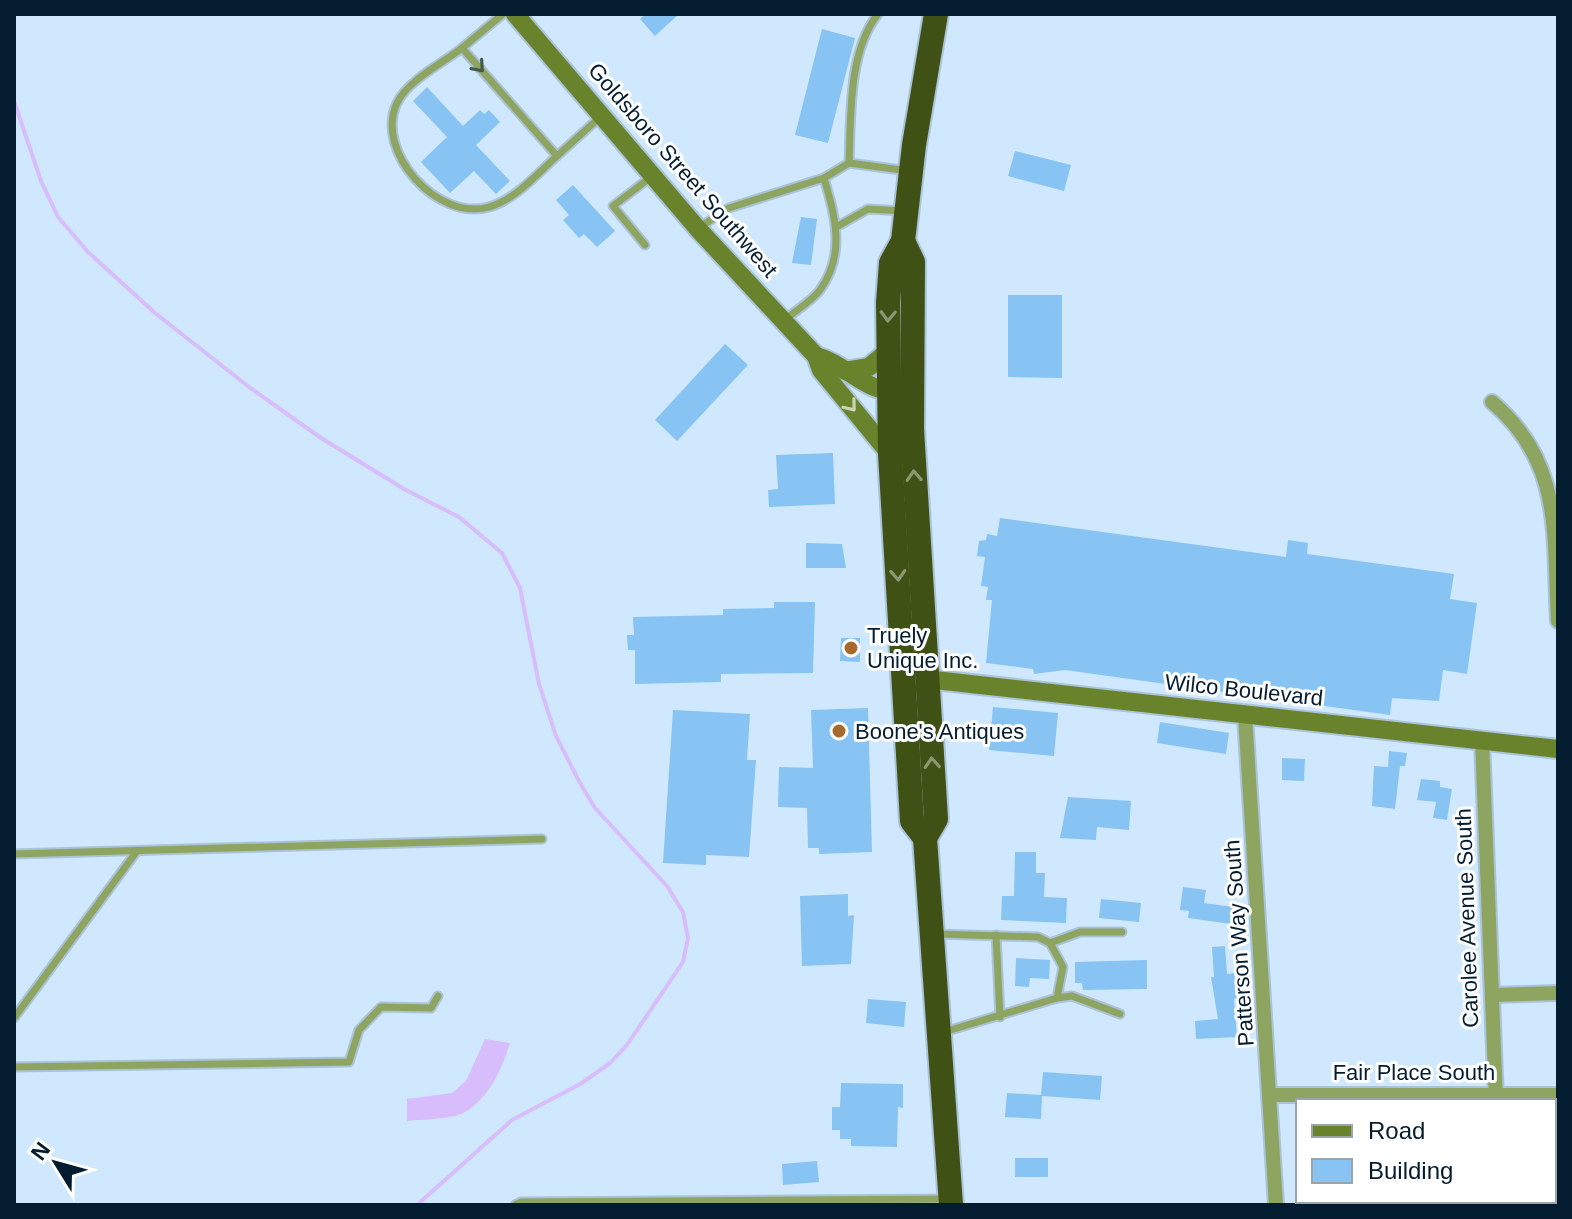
<svg xmlns="http://www.w3.org/2000/svg" width="1572" height="1219" font-family="Arial,sans-serif">
  <style>
    .water { fill: #d8bdfd }
    .lines { fill: none; stroke-linecap: round; stroke-linejoin: round }
    .stream { stroke: #d8bdfd; stroke-width: 4 }
    .building { fill: #87c3f3 }
    .lane-casing { stroke: #abc3d8; stroke-width: 11 }
    .street-casing { stroke: #abc3d8; stroke-width: 18 }
    .secondary-casing { stroke: #abc3d8; stroke-width: 22 }
    .highway-casing { stroke: #abc3d8; stroke-width: 28 }
    .lane { stroke: #8ea561; stroke-width: 7 }
    .street { stroke: #8ea561; stroke-width: 14 }
    .secondary { stroke: #69832c; stroke-width: 18 }
    .highway { stroke: #405115; stroke-width: 24 }
    .oneway { stroke: #425a46 }
    .oneway2 { stroke: #8c9773 }
    .oneway3 { stroke: #cad4b5 }
    .poi-dot { fill: #a66b2c; stroke: #fff; stroke-width: 3 }
    .labels { text-anchor: middle; dominant-baseline: central; stroke-width: 6; stroke-linejoin: round; paint-order: stroke }
    .street-label { font-size: 22px; fill: #031c2f; stroke: #fff }
    .poi-label { font-size: 22px; fill: #031c2f; stroke: #fff; text-anchor: start }
  </style>
  <rect width="100%" height="100%" fill="#d0e8fd"/>
  <path class="water" d="M 485,1039 L 510,1043 C 502,1069 489,1098 465,1112 C 451,1120 423,1119 407,1121 L 407,1099 L 452,1093 L 466,1081 Z"/>
  <g class="lines">
    <path class="stream" d="M 14,101 L 41,181 L 58,217 L 88,252 L 155,313 L 249,387 L 321,438 L 404,489 L 459,517 L 502,553 L 520,588 L 539,684 L 556,736 L 580,783 L 595,808 L 667,886 L 683,912 L 688,938 L 683,962 L 627,1045 L 610,1063 L 582,1083 L 512,1120 L 417,1205"/>
  </g>
  <g class="building">
    <path d="M 646,14 L 679,14 L 655,36 L 640,19 Z"/>
    <path d="M 822,29 L 855,38 L 828,143 L 795,135 Z"/>
    <path d="M 427,87 L 463,126 L 480,110 L 484,114 L 489,110 L 500,122 L 476,145 L 510,181 L 496,194 L 474,171 L 450,193 L 421,162 L 447,137 L 413,101 Z"/>
    <path d="M 1015,151 L 1071,165 L 1064,191 L 1008,176 Z"/>
    <path d="M 573,185 L 615,231 L 597,247 L 584,234 L 579,238 L 563,220 L 569,215 L 556,200 Z"/>
    <path d="M 801,217 L 817,219 L 811,265 L 792,263 Z"/>
    <path d="M 1008,295 L 1062,295 L 1062,378 L 1008,377 Z"/>
    <path d="M 725,344 L 748,365 L 677,441 L 655,420 Z"/>
    <path d="M 833,453 L 835,504 L 769,507 L 768,490 L 778,489 L 776,455 Z"/>
    <path d="M 1000,518 L 1286,557 L 1288,540 L 1308,543 L 1307,554 L 1454,574 L 1450,599 L 1477,603 L 1467,674 L 1443,670 L 1439,701 L 1392,698 L 1390,715 L 1065,670 L 1034,674 L 1033,669 L 986,663 L 992,600 L 986,600 L 988,587 L 981,586 L 985,557 L 977,556 L 979,541 L 986,540 L 987,534 L 997,536 Z"/>
    <path d="M 806,543 L 842,544 L 846,568 L 806,568 Z"/>
    <path d="M 774,602 L 815,602 L 813,673 L 721,674 L 721,682 L 635,684 L 635,650 L 628,650 L 627,635 L 634,635 L 633,617 L 723,615 L 723,609 L 774,608 Z"/>
    <path d="M 841,638 L 860,638 L 860,662 L 840,661 Z"/>
    <path d="M 993,707 L 1058,713 L 1054,756 L 989,750 Z"/>
    <path d="M 868,708 L 872,852 L 819,854 L 819,848 L 808,848 L 807,808 L 778,807 L 779,767 L 813,768 L 811,710 Z"/>
    <path d="M 673,710 L 750,714 L 747,760 L 756,760 L 749,857 L 706,855 L 706,865 L 663,863 Z"/>
    <path d="M 1160,722 L 1229,733 L 1226,754 L 1157,743 Z"/>
    <path d="M 1389,751 L 1407,753 L 1405,766 L 1400,766 L 1395,809 L 1372,806 L 1374,766 L 1388,767 Z"/>
    <path d="M 1282,758 L 1305,759 L 1304,781 L 1282,780 Z"/>
    <path d="M 1421,779 L 1440,781 L 1440,787 L 1452,789 L 1447,820 L 1433,818 L 1436,802 L 1417,800 Z"/>
    <path d="M 1068,797 L 1131,801 L 1129,830 L 1097,827 L 1096,840 L 1060,838 Z"/>
    <path d="M 1015,852 L 1036,852 L 1036,873 L 1045,873 L 1044,897 L 1067,898 L 1066,923 L 1001,920 L 1002,896 L 1014,896 Z"/>
    <path d="M 1183,887 L 1206,890 L 1204,903 L 1233,907 L 1231,924 L 1188,918 L 1189,911 L 1180,910 Z"/>
    <path d="M 848,894 L 848,916 L 854,915 L 851,964 L 802,966 L 800,896 Z"/>
    <path d="M 1101,899 L 1141,903 L 1139,922 L 1099,918 Z"/>
    <path d="M 1225,946 L 1227,974 L 1234,973 L 1238,998 L 1234,999 L 1237,1037 L 1196,1039 L 1195,1021 L 1218,1019 L 1211,977 L 1214,977 L 1212,947 Z"/>
    <path d="M 1016,958 L 1050,960 L 1049,979 L 1030,978 L 1029,987 L 1015,986 Z"/>
    <path d="M 1147,960 L 1147,989 L 1083,990 L 1082,983 L 1075,983 L 1075,962 Z"/>
    <path d="M 868,999 L 906,1002 L 904,1027 L 866,1023 Z"/>
    <path d="M 1043,1072 L 1102,1076 L 1100,1100 L 1042,1096 L 1041,1119 L 1005,1117 L 1007,1093 L 1041,1095 Z"/>
    <path d="M 841,1083 L 903,1084 L 903,1108 L 898,1107 L 897,1147 L 851,1146 L 851,1139 L 840,1139 L 840,1130 L 832,1130 L 832,1107 L 840,1107 Z"/>
    <rect x="1015" y="1158" width="33" height="19"/>
    <path d="M 817,1161 L 819,1182 L 783,1185 L 782,1164 Z"/>
  </g>
  <g class="lines">
    <defs>
      <g id="lane">
        <path d="M 503,14 L 462,48 L 557,156 L 599,118"/>
        <path d="M 462,48 C 443,63 408,80 397,103 C 374,152 438,222 489,207 C 515,200 537,174 557,156"/>
        <path d="M 849,163 C 851,116 848,52 878,14"/>
        <path d="M 824,178 L 849,163 L 909,171"/>
        <path d="M 838,226 L 868,209 L 904,211"/>
        <path d="M 700,227 L 729,208 L 824,178 C 835,216 846,254 820,290 C 812,301 796,310 786,319"/>
        <path d="M 645,245 L 613,206 L 651,177"/>
        <path d="M 14,854 L 542,839"/>
        <path d="M 937,934 L 1038,937 L 1050,943 L 1063,967 L 1057,998 L 944,1032"/>
        <path d="M 996,935 L 1000,1017"/>
        <path d="M 1050,943 L 1080,932 L 1122,932"/>
        <path d="M 1057,998 L 1072,996 L 1120,1014"/>
        <path d="M 14,1018 L 137,851"/>
        <path d="M 14,1067 L 349,1062 L 359,1030 L 381,1007 L 431,1008 L 438,996"/>
        <path d="M 515,1205 L 521,1202 L 948,1199"/>
      </g>
      <g id="street">
        <path d="M 1492,402 C 1564,463 1553,536 1558,621"/>
        <path d="M 1245,716 L 1276,1205"/>
        <path d="M 1482,740 L 1496,1101"/>
        <path d="M 1492,995 L 1558,993"/>
        <path d="M 1271,1095 L 1558,1095"/>
      </g>
      <g id="secondary">
        <path d="M 515,14 L 698,229 L 816,356 L 821,370 L 890,454"/>
        <path d="M 816,356 C 848,365 865,393 900,392"/>
        <path d="M 845,371 L 869,367 L 887,352"/>
        <path d="M 926,679 L 1558,749"/>
      </g>
      <g id="highway">
        <path d="M 936,14 L 914,145 L 903,241 L 891,263 L 888,303 L 890,454 L 912,821 L 925,838 L 951,1205"/>
        <path d="M 903,241 L 913,262 L 912,429 L 936,819 L 925,838"/>
      </g>
    </defs>
    <use href="#lane" class="lane-casing"/>
    <use href="#street" class="street-casing"/>
    <use href="#secondary" class="secondary-casing"/>
    <use href="#highway" class="highway-casing"/>
    <use href="#lane" class="lane"/>
    <use href="#street" class="street"/>
    <use href="#secondary" class="secondary"/>
    <use href="#highway" class="highway"/>
  </g>
  <defs><path id="oneway-chevron" d="M-2-3.5L2.5 0L-2 3.5" fill="none" stroke-width="1.6" stroke-linecap="round" stroke-linejoin="round" transform="scale(2)"/></defs>
  <use class="oneway" href="#oneway-chevron" transform="translate(479 67) rotate(49)"/>
  <g class="oneway2">
    <use href="#oneway-chevron" transform="translate(888 316) rotate(92)"/>
    <use href="#oneway-chevron" transform="translate(914 476) rotate(-93)"/>
    <use href="#oneway-chevron" transform="translate(898 575) rotate(87)"/>
    <use href="#oneway-chevron" transform="translate(932 763) rotate(-94)"/>
  </g>
  <use class="oneway3" href="#oneway-chevron" transform="translate(851 406) rotate(51)"/>
  <g class="poi-dot">
    <circle cx="851" cy="648" r="8"/>
    <circle cx="839" cy="731" r="8"/>
  </g>
  <g class="labels">
    <g class="street-label">
      <text transform="translate(683 170) rotate(49)">Goldsboro Street Southwest</text>
      <text transform="translate(1244 690) rotate(6)">Wilco Boulevard</text>
      <text transform="translate(1467 918) rotate(-92)">Carolee Avenue South</text>
      <text transform="translate(1239 943) rotate(-94)">Patterson Way South</text>
      <text x="1414" y="1072">Fair Place South</text>
    </g>
    <g class="poi-label">
      <text x="867" y="635">Truely<tspan x="867" dy="25">Unique Inc.</tspan></text>
      <text x="855" y="731">Boone's Antiques</text>
    </g>
  </g>
  <rect width="1572" height="1219" fill="none" stroke="#031c2f" stroke-width="32"/>
  <rect x="1296" y="1099" width="260" height="104" fill="#ffffff" stroke="#9aa4ac" stroke-width="2"/>
  <rect x="1312" y="1125" width="40" height="12" fill="#69832c" stroke="#9aa4ac" stroke-width="2"/>
  <text x="1368" y="1139" font-size="24" fill="#031c2f">Road</text>
  <rect x="1312" y="1159" width="40" height="24" fill="#87c3f3" stroke="#9aa4ac" stroke-width="2"/>
  <text x="1368" y="1179" font-size="24" fill="#031c2f">Building</text>
  <g transform="translate(56 1163) rotate(307)" stroke="#ffffff" stroke-width="6" paint-order="stroke">
  <path d="M0-6L14 30L0 20L-14 30Z" fill="#031c2f"/>
  <text y="-12" font-size="22" font-weight="bold" text-anchor="middle" fill="#031c2f">N</text>
  </g>
</svg>
